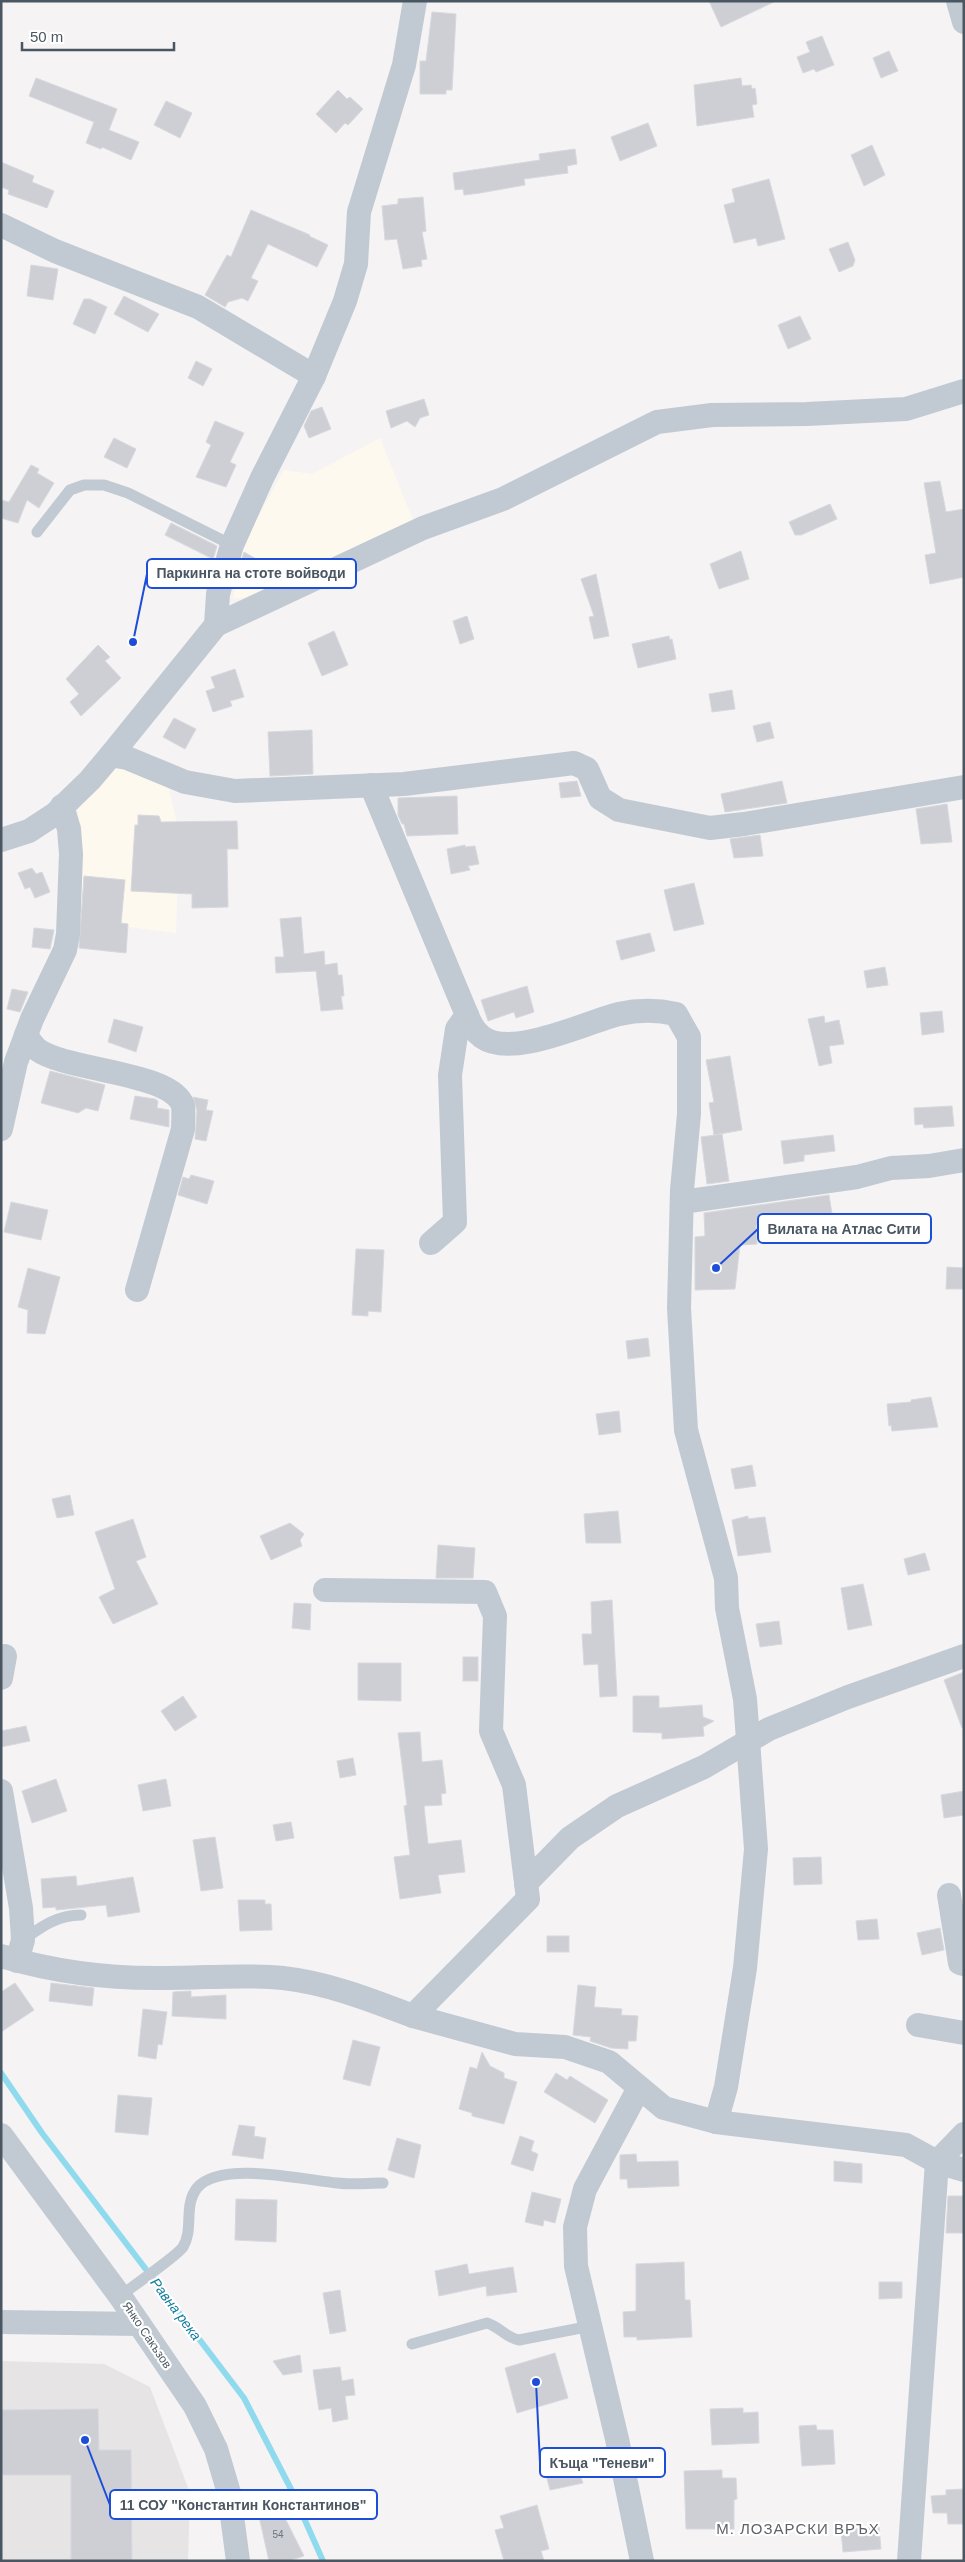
<svg xmlns="http://www.w3.org/2000/svg" width="965" height="2562" font-family="Helvetica,sans-serif">
  <style>
    .commercial { fill: #fdf9ef }
    .education { fill: #e6e4e5 }
    .lines { fill: none; stroke-linecap: round; stroke-linejoin: round }
    .stream { stroke: #90daee; stroke-width: 6 }
    .building { fill: #cdcfd5; stroke: #d7d9de }
    .lane { stroke: #c1cad2; stroke-width: 11 }
    .street { stroke: #c1cad2; stroke-width: 24 }
    .labels { text-anchor: middle; dominant-baseline: central; stroke-width: 4.5; stroke-linejoin: round; paint-order: stroke }
    .number-label { font-size: 10px; fill: #6b747e }
    .street-label { font-size: 12px; fill: #4a5661; stroke: #fff }
    .water-label { font-size: 14px; font-style: italic; fill: #0c7c9b; stroke: #fff }
    .quarter-label { font-size: 15px; letter-spacing: 1px; fill: #5f6368; stroke: #fff }
    .leader { fill: none; stroke: #1d4ed8; stroke-width: 2 }
    .callout-dot { fill: #1d4ed8; stroke: #fff; stroke-width: 2 }
    .callout { fill: #fff; stroke: #1d4ed8; stroke-width: 2 }
    .callout-label { font-size: 14px; text-anchor: middle; font-weight: bold; fill: #4a5661 }
  </style>
  <rect width="100%" height="100%" fill="#f5f3f3"/>
  <g class="commercial">
    <path d="M 380,438 L 413,520 L 248,597 L 233,599 L 241,548 L 284,470 L 312,474 Z"/>
    <path d="M 126,766 L 169,788 L 179,833 L 178,876 L 176,933 L 128,927 L 121,949 L 77,939 L 80,843 L 77,806 L 115,770 Z"/>
  </g>
  <path class="education" d="M 1,2361 L 104,2364 L 150,2387 L 190,2493 L 188,2561 L 1,2561 Z"/>
  <g class="lines">
    <path class="stream" d="M 1,2073 L 42,2133 L 244,2398 L 292,2491 L 323,2561"/>
  </g>
  <g class="building">
    <path d="M 709,1 L 776,1 L 721,27 Z"/>
    <path d="M 432,12 L 456,14 L 452,90 L 446,90 L 446,94 L 420,94 L 420,61 L 426,61 Z"/>
    <path d="M 822,36 L 834,65 L 816,72 L 814,69 L 803,73 L 797,57 L 810,52 L 806,42 Z"/>
    <path d="M 889,51 L 898,71 L 881,78 L 873,58 Z"/>
    <path d="M 36,78 L 117,109 L 109,130 L 139,142 L 131,160 L 102,147 L 101,149 L 86,143 L 94,122 L 29,96 Z"/>
    <path d="M 741,78 L 742,86 L 751,85 L 752,89 L 755,88 L 757,104 L 752,105 L 754,117 L 697,126 L 694,85 Z"/>
    <path d="M 338,90 L 347,99 L 350,97 L 363,109 L 348,125 L 345,123 L 336,133 L 316,114 Z"/>
    <path d="M 166,101 L 192,113 L 180,138 L 154,125 Z"/>
    <path d="M 648,123 L 657,146 L 620,161 L 611,137 Z"/>
    <path d="M 872,145 L 885,175 L 864,186 L 851,155 Z"/>
    <path d="M 575,149 L 577,164 L 567,166 L 568,173 L 524,179 L 525,185 L 480,193 L 464,195 L 463,189 L 455,190 L 453,173 L 540,160 L 539,154 Z"/>
    <path d="M 1,162 L 34,176 L 32,182 L 54,191 L 47,208 L 8,194 L 9,190 L 1,187 Z"/>
    <path d="M 769,179 L 785,239 L 758,246 L 756,238 L 734,243 L 724,205 L 735,202 L 732,189 Z"/>
    <path d="M 423,197 L 426,231 L 422,232 L 427,259 L 421,260 L 422,266 L 403,269 L 397,239 L 385,240 L 382,206 L 398,204 L 398,199 Z"/>
    <path d="M 251,210 L 310,235 L 309,236 L 328,245 L 317,267 L 268,244 L 251,278 L 258,281 L 248,301 L 242,298 L 228,302 L 225,307 L 205,295 L 227,255 L 231,257 Z"/>
    <path d="M 848,242 L 855,260 L 853,266 L 839,272 L 829,249 Z"/>
    <path d="M 31,265 L 58,269 L 53,300 L 27,296 Z"/>
    <path d="M 124,296 L 159,314 L 148,332 L 114,314 Z"/>
    <path d="M 84,299 L 90,299 L 107,307 L 95,334 L 73,324 Z"/>
    <path d="M 800,316 L 811,339 L 788,349 L 778,325 Z"/>
    <path d="M 196,361 L 212,369 L 203,386 L 188,378 Z"/>
    <path d="M 424,399 L 429,415 L 420,418 L 415,427 L 407,421 L 391,428 L 386,411 Z"/>
    <path d="M 322,407 L 331,429 L 309,438 L 304,426 L 311,411 Z"/>
    <path d="M 215,421 L 244,433 L 230,462 L 236,465 L 226,487 L 196,477 L 211,445 L 206,442 Z"/>
    <path d="M 114,438 L 136,449 L 127,468 L 104,457 Z"/>
    <path d="M 31,465 L 39,469 L 37,473 L 54,483 L 39,508 L 27,500 L 18,523 L 1,518 L 1,500 L 9,502 Z"/>
    <path d="M 940,481 L 946,512 L 964,509 L 964,577 L 930,584 L 925,555 L 936,553 L 924,483 Z"/>
    <path d="M 830,504 L 837,519 L 801,535 L 795,535 L 789,522 Z"/>
    <path d="M 171,523 L 217,546 L 213,559 L 165,535 Z"/>
    <path d="M 741,551 L 749,579 L 719,589 L 710,564 Z"/>
    <path d="M 244,552 L 263,563 L 258,575 L 237,576 Z"/>
    <path d="M 596,574 L 609,636 L 594,639 L 589,617 L 594,616 L 581,579 Z"/>
    <path d="M 467,616 L 474,639 L 460,644 L 453,621 Z"/>
    <path d="M 334,631 L 348,665 L 322,676 L 308,643 Z"/>
    <path d="M 669,636 L 670,640 L 672,639 L 676,659 L 638,668 L 632,644 Z"/>
    <path d="M 98,645 L 110,657 L 105,661 L 121,678 L 81,716 L 70,702 L 79,694 L 66,679 Z"/>
    <path d="M 235,669 L 244,697 L 230,701 L 232,706 L 213,712 L 206,691 L 215,688 L 211,677 Z"/>
    <path d="M 732,690 L 735,709 L 712,712 L 709,694 Z"/>
    <path d="M 174,718 L 196,729 L 185,749 L 163,737 Z"/>
    <path d="M 770,722 L 774,738 L 757,742 L 753,726 Z"/>
    <path d="M 312,730 L 313,774 L 270,776 L 268,732 Z"/>
    <path d="M 577,781 L 581,796 L 561,798 L 559,783 Z"/>
    <path d="M 782,781 L 787,803 L 725,812 L 721,794 Z"/>
    <path d="M 457,796 L 458,834 L 407,836 L 404,824 L 402,824 L 398,815 L 398,798 Z"/>
    <path d="M 947,804 L 952,842 L 921,844 L 916,809 Z"/>
    <path d="M 138,815 L 159,816 L 161,822 L 237,821 L 238,849 L 227,849 L 228,907 L 192,908 L 192,894 L 131,891 L 135,825 L 138,825 Z"/>
    <path d="M 760,835 L 763,856 L 734,858 L 730,839 Z"/>
    <path d="M 465,845 L 465,847 L 475,846 L 479,864 L 468,866 L 470,870 L 451,874 L 447,849 Z"/>
    <path d="M 32,868 L 36,874 L 42,872 L 50,892 L 35,898 L 30,887 L 25,889 L 18,873 Z"/>
    <path d="M 84,876 L 125,880 L 121,923 L 128,924 L 126,953 L 79,948 Z"/>
    <path d="M 694,883 L 704,924 L 674,931 L 664,890 Z"/>
    <path d="M 301,917 L 304,954 L 324,951 L 325,965 L 337,963 L 338,975 L 342,975 L 344,996 L 341,996 L 343,1009 L 321,1011 L 316,971 L 276,973 L 275,957 L 284,957 L 280,919 Z"/>
    <path d="M 34,928 L 54,930 L 50,949 L 32,947 Z"/>
    <path d="M 650,933 L 655,951 L 621,960 L 616,941 Z"/>
    <path d="M 885,967 L 888,985 L 867,988 L 864,971 Z"/>
    <path d="M 527,986 L 534,1012 L 516,1018 L 514,1012 L 488,1021 L 481,1000 Z"/>
    <path d="M 12,989 L 28,992 L 20,1012 L 7,1009 Z"/>
    <path d="M 942,1011 L 944,1032 L 922,1035 L 920,1013 Z"/>
    <path d="M 824,1016 L 825,1023 L 839,1020 L 844,1044 L 829,1046 L 832,1063 L 819,1066 L 808,1019 Z"/>
    <path d="M 114,1019 L 143,1027 L 136,1052 L 108,1042 Z"/>
    <path d="M 730,1056 L 742,1130 L 714,1135 L 709,1103 L 714,1102 L 706,1060 Z"/>
    <path d="M 50,1071 L 105,1085 L 98,1111 L 86,1108 L 78,1113 L 41,1103 Z"/>
    <path d="M 135,1096 L 155,1099 L 158,1101 L 157,1108 L 169,1110 L 169,1127 L 130,1119 Z"/>
    <path d="M 193,1097 L 208,1100 L 206,1110 L 213,1111 L 206,1141 L 195,1139 L 197,1111 Z"/>
    <path d="M 952,1106 L 954,1126 L 924,1128 L 923,1124 L 915,1125 L 914,1108 Z"/>
    <path d="M 722,1134 L 729,1181 L 707,1184 L 701,1137 Z"/>
    <path d="M 833,1135 L 835,1151 L 804,1155 L 804,1161 L 784,1164 L 781,1141 Z"/>
    <path d="M 191,1175 L 214,1181 L 207,1204 L 178,1195 L 183,1177 L 189,1179 Z"/>
    <path d="M 829,1195 L 832,1214 L 820,1216 L 820,1221 L 756,1225 L 757,1244 L 740,1245 L 735,1289 L 695,1290 L 695,1237 L 705,1236 L 704,1213 Z"/>
    <path d="M 11,1202 L 48,1210 L 41,1240 L 4,1232 Z"/>
    <path d="M 356,1249 L 384,1250 L 381,1312 L 368,1311 L 368,1316 L 352,1315 Z"/>
    <path d="M 947,1267 L 964,1268 L 964,1289 L 946,1289 Z"/>
    <path d="M 28,1268 L 60,1277 L 45,1334 L 27,1333 L 28,1310 L 18,1307 Z"/>
    <path d="M 648,1338 L 650,1356 L 628,1359 L 626,1341 Z"/>
    <path d="M 931,1397 L 938,1427 L 892,1431 L 891,1425 L 889,1426 L 887,1404 L 911,1402 L 911,1400 Z"/>
    <path d="M 619,1411 L 621,1432 L 599,1435 L 596,1414 Z"/>
    <path d="M 752,1465 L 756,1486 L 735,1489 L 731,1469 Z"/>
    <path d="M 70,1495 L 74,1515 L 57,1518 L 52,1499 Z"/>
    <path d="M 618,1511 L 621,1543 L 586,1543 L 584,1514 Z"/>
    <path d="M 748,1516 L 748,1519 L 765,1517 L 771,1552 L 738,1556 L 732,1520 Z"/>
    <path d="M 133,1519 L 146,1557 L 136,1561 L 158,1604 L 113,1624 L 99,1597 L 115,1589 L 95,1532 Z"/>
    <path d="M 290,1523 L 304,1534 L 300,1540 L 302,1546 L 271,1560 L 260,1536 Z"/>
    <path d="M 438,1545 L 475,1548 L 473,1578 L 436,1578 Z"/>
    <path d="M 925,1553 L 930,1570 L 908,1575 L 904,1559 Z"/>
    <path d="M 863,1584 L 872,1625 L 848,1630 L 841,1588 Z"/>
    <path d="M 612,1600 L 617,1696 L 600,1697 L 598,1664 L 584,1665 L 582,1634 L 592,1634 L 591,1602 Z"/>
    <path d="M 294,1603 L 311,1604 L 310,1630 L 292,1628 Z"/>
    <path d="M 779,1621 L 782,1644 L 760,1647 L 756,1624 Z"/>
    <rect x="463" y="1657" width="15" height="24"/>
    <path d="M 358,1663 L 401,1663 L 401,1701 L 358,1700 Z"/>
    <path d="M 964,1672 L 964,1728 L 962,1728 L 944,1680 Z"/>
    <path d="M 183,1696 L 197,1717 L 175,1731 L 161,1711 Z"/>
    <path d="M 633,1696 L 659,1696 L 659,1708 L 702,1705 L 703,1717 L 714,1721 L 703,1727 L 704,1736 L 662,1739 L 662,1733 L 633,1732 Z"/>
    <path d="M 26,1726 L 30,1741 L 1,1747 L 1,1731 Z"/>
    <path d="M 420,1732 L 422,1762 L 442,1760 L 446,1793 L 441,1794 L 442,1805 L 424,1806 L 428,1844 L 461,1840 L 465,1872 L 438,1875 L 441,1893 L 400,1899 L 394,1857 L 410,1855 L 404,1806 L 407,1805 L 398,1733 Z"/>
    <path d="M 353,1758 L 356,1775 L 340,1778 L 337,1761 Z"/>
    <path d="M 56,1779 L 67,1811 L 32,1823 L 22,1791 Z"/>
    <path d="M 166,1779 L 171,1806 L 143,1811 L 138,1785 Z"/>
    <path d="M 964,1791 L 964,1815 L 944,1818 L 941,1795 Z"/>
    <path d="M 291,1822 L 294,1838 L 276,1841 L 273,1825 Z"/>
    <path d="M 215,1837 L 223,1888 L 201,1891 L 193,1840 Z"/>
    <path d="M 821,1857 L 822,1884 L 794,1885 L 793,1858 Z"/>
    <path d="M 76,1876 L 77,1886 L 133,1877 L 140,1912 L 108,1917 L 106,1905 L 56,1910 L 56,1907 L 43,1908 L 41,1879 Z"/>
    <path d="M 238,1900 L 265,1900 L 265,1904 L 271,1904 L 272,1930 L 240,1931 Z"/>
    <path d="M 877,1919 L 879,1939 L 858,1940 L 856,1921 Z"/>
    <path d="M 940,1928 L 944,1950 L 922,1955 L 917,1933 Z"/>
    <rect x="547" y="1936" width="22" height="16"/>
    <path d="M 15,1983 L 34,2010 L 1,2032 L 1,1992 Z"/>
    <path d="M 51,1983 L 94,1988 L 92,2006 L 49,2001 Z"/>
    <path d="M 578,1985 L 596,1987 L 594,2007 L 622,2009 L 621,2015 L 638,2016 L 636,2041 L 628,2041 L 628,2049 L 611,2048 L 590,2041 L 591,2037 L 573,2035 Z"/>
    <path d="M 191,1991 L 191,1997 L 226,1995 L 226,2019 L 172,2016 L 173,1992 Z"/>
    <path d="M 143,2009 L 167,2012 L 162,2045 L 158,2044 L 156,2059 L 138,2056 Z"/>
    <path d="M 353,2040 L 380,2047 L 370,2086 L 343,2079 Z"/>
    <path d="M 482,2052 L 490,2066 L 504,2073 L 504,2078 L 517,2082 L 504,2124 L 472,2116 L 472,2113 L 459,2109 L 470,2067 L 477,2069 Z"/>
    <path d="M 556,2073 L 567,2080 L 570,2076 L 608,2100 L 595,2123 L 544,2092 Z"/>
    <path d="M 118,2095 L 152,2098 L 148,2135 L 115,2132 Z"/>
    <path d="M 239,2125 L 255,2127 L 254,2136 L 266,2138 L 263,2159 L 232,2155 Z"/>
    <path d="M 520,2136 L 534,2141 L 531,2151 L 538,2154 L 533,2171 L 511,2164 Z"/>
    <path d="M 397,2138 L 421,2145 L 414,2178 L 388,2170 Z"/>
    <path d="M 636,2154 L 637,2162 L 678,2161 L 679,2186 L 628,2188 L 627,2179 L 620,2179 L 620,2155 Z"/>
    <path d="M 834,2161 L 862,2164 L 862,2183 L 834,2181 Z"/>
    <path d="M 532,2192 L 561,2199 L 555,2223 L 544,2220 L 543,2226 L 525,2222 Z"/>
    <path d="M 948,2196 L 964,2196 L 964,2233 L 946,2233 Z"/>
    <path d="M 236,2199 L 277,2200 L 276,2242 L 235,2240 Z"/>
    <path d="M 684,2262 L 685,2300 L 690,2300 L 692,2337 L 637,2340 L 637,2337 L 624,2337 L 623,2312 L 636,2311 L 636,2264 Z"/>
    <path d="M 467,2264 L 469,2274 L 513,2267 L 517,2292 L 487,2296 L 486,2286 L 439,2296 L 435,2271 Z"/>
    <path d="M 879,2282 L 902,2282 L 902,2298 L 879,2299 Z"/>
    <path d="M 340,2290 L 346,2331 L 330,2334 L 323,2293 Z"/>
    <path d="M 555,2353 L 568,2398 L 517,2413 L 505,2368 Z"/>
    <path d="M 300,2355 L 302,2372 L 283,2375 L 273,2361 Z"/>
    <path d="M 340,2367 L 342,2381 L 353,2379 L 355,2395 L 345,2396 L 348,2419 L 333,2422 L 331,2408 L 319,2410 L 313,2370 Z"/>
    <path d="M 743,2408 L 743,2413 L 758,2412 L 759,2443 L 712,2445 L 710,2409 Z"/>
    <path d="M 98,2409 L 99,2450 L 131,2450 L 132,2561 L 71,2561 L 71,2475 L 1,2475 L 1,2410 Z"/>
    <path d="M 816,2425 L 817,2430 L 833,2430 L 835,2464 L 802,2466 L 799,2426 Z"/>
    <path d="M 581,2458 L 585,2477 L 581,2478 L 583,2483 L 550,2490 L 544,2467 Z"/>
    <path d="M 722,2470 L 722,2478 L 736,2478 L 737,2499 L 734,2500 L 734,2529 L 686,2529 L 684,2471 Z"/>
    <path d="M 964,2489 L 964,2524 L 948,2524 L 947,2513 L 933,2513 L 931,2496 L 946,2495 L 946,2490 Z"/>
    <path d="M 537,2505 L 549,2549 L 541,2551 L 544,2561 L 504,2561 L 495,2530 L 504,2528 L 500,2516 Z"/>
    <path d="M 280,2508 L 304,2556 L 288,2561 L 269,2561 L 258,2512 Z"/>
    <path d="M 879,2527 L 881,2549 L 843,2552 L 841,2530 Z"/>
  </g>
  <g class="lines">
    <g class="lane">
      <path d="M 37,532 L 70,490 L 84,485 L 104,485 L 128,493 L 232,545"/>
      <path d="M 23,1940 C 41,1927 57,1915 81,1915"/>
      <path d="M 120,2296 C 132,2287 178,2255 183,2247 C 194,2229 183,2206 197,2188 C 220,2160 305,2180 337,2183 C 352,2185 368,2183 383,2183"/>
      <path d="M 412,2344 L 487,2323 C 500,2327 506,2338 519,2340 L 591,2326"/>
    </g>
    <g class="street">
      <path d="M 958,1 L 964,22"/>
      <path d="M 1,225 L 55,251 L 198,307 L 314,376 L 262,478 L 232,545 L 218,594 L 216,625"/>
      <path d="M 314,376 L 345,301 L 356,264 L 359,212 L 404,65 L 415,1"/>
      <path d="M 111,755 L 216,625 L 423,528 L 503,499 L 657,422 L 712,415 L 807,414 L 906,409 L 964,391"/>
      <path d="M 371,785 L 467,1015 L 457,1029 L 450,1075 L 455,1222 L 431,1243"/>
      <path d="M 1,840 L 29,831 L 55,814 L 90,780 L 111,755 L 127,758 L 185,782 L 235,791 L 404,784 L 574,763 L 587,769 L 600,798 L 619,810 L 710,828 L 744,824 L 964,787"/>
      <path d="M 467,1015 C 470,1023 474,1031 482,1037 C 512,1059 586,1022 619,1014 C 637,1010 658,1010 676,1014 L 689,1037 L 689,1114 L 682,1190 L 679,1308 L 686,1430 L 726,1578 L 727,1608 L 745,1699 L 756,1849 L 745,1968 L 726,2087 L 716,2122"/>
      <path d="M 26,1035 C 29,1040 33,1046 38,1050 C 67,1071 173,1072 183,1106 C 184,1113 183,1122 183,1129 L 137,1290"/>
      <path d="M 1,1129 L 16,1062 L 32,1019 L 65,950 L 68,934 L 71,854 L 69,829 L 62,806"/>
      <path d="M 682,1202 L 857,1177 L 891,1168 L 929,1166 L 964,1160"/>
      <path d="M 1,1678 L 5,1656"/>
      <path d="M 1,1791 L 21,1908 L 23,1940 L 17,1961"/>
      <path d="M 526,1883 L 570,1838 L 617,1806 L 704,1767 L 769,1729 L 848,1697 L 964,1656"/>
      <path d="M 949,1895 L 960,1963 L 964,1964"/>
      <path d="M 1,1956 C 55,1972 110,1979 166,1978 C 205,1978 244,1974 283,1978 C 328,1983 371,2000 413,2016 L 528,1899 L 514,1785 L 491,1731 L 495,1616 L 485,1592 L 325,1590"/>
      <path d="M 413,2016 L 515,2044 L 565,2047 L 609,2062 L 664,2108 L 716,2122 L 906,2145 L 937,2162 L 964,2170"/>
      <path d="M 918,2025 L 964,2033"/>
      <path d="M 639,2088 L 585,2189 L 575,2227 L 576,2266 L 617,2439 L 642,2561"/>
      <path d="M 1,2135 L 120,2296 L 195,2406 L 216,2449 L 229,2493 L 238,2561"/>
      <path d="M 1,2322 L 139,2324"/>
      <path d="M 909,2561 L 937,2162 L 964,2134"/>
    </g>
  </g>
  <g class="labels">
    <g class="number-label">
      <text x="278" y="2534">54</text>
    </g>
    <g class="street-label">
      <text transform="translate(147 2335) rotate(56)">Янко Сакъзов</text>
    </g>
    <g class="water-label">
      <text transform="translate(176 2309) rotate(53)">Равна река</text>
    </g>
    <g class="quarter-label">
      <text x="798" y="2528">М. ЛОЗАРСКИ ВРЪХ</text>
    </g>
  </g>
  <path class="leader" d="M133 642L147 574M716 1268L758 1229M536 2382L540 2463M85 2440L110 2505"/>
  <g class="callout-dot">
    <circle cx="133" cy="642" r="5"/>
    <circle cx="716" cy="1268" r="5"/>
    <circle cx="536" cy="2382" r="5"/>
    <circle cx="85" cy="2440" r="5"/>
  </g>
  <g class="callout">
    <rect x="147" y="559" width="209" height="29" rx="5"/>
    <rect x="758" y="1214" width="173" height="29" rx="5"/>
    <rect x="540" y="2448" width="125" height="29" rx="5"/>
    <rect x="110" y="2490" width="267" height="29" rx="5"/>
  </g>
  <g class="callout-label">
    <text x="251" y="578">Паркинга на стоте войводи</text>
    <text x="844" y="1234">Вилата на Атлас Сити</text>
    <text x="602" y="2468">Къща "Теневи"</text>
    <text x="243" y="2510">11 СОУ "Константин Константинов"</text>
  </g>
  <rect width="965" height="2562" fill="none" stroke="#4a5661" stroke-width="5"/>
  <path d="M22 42v8h152v-8" fill="none" stroke="#4a5661" stroke-width="2.5"/>
  <text x="30" y="42" font-size="15" fill="#4a5661" stroke="#ffffff" stroke-width="4" paint-order="stroke">50 m</text>
</svg>
